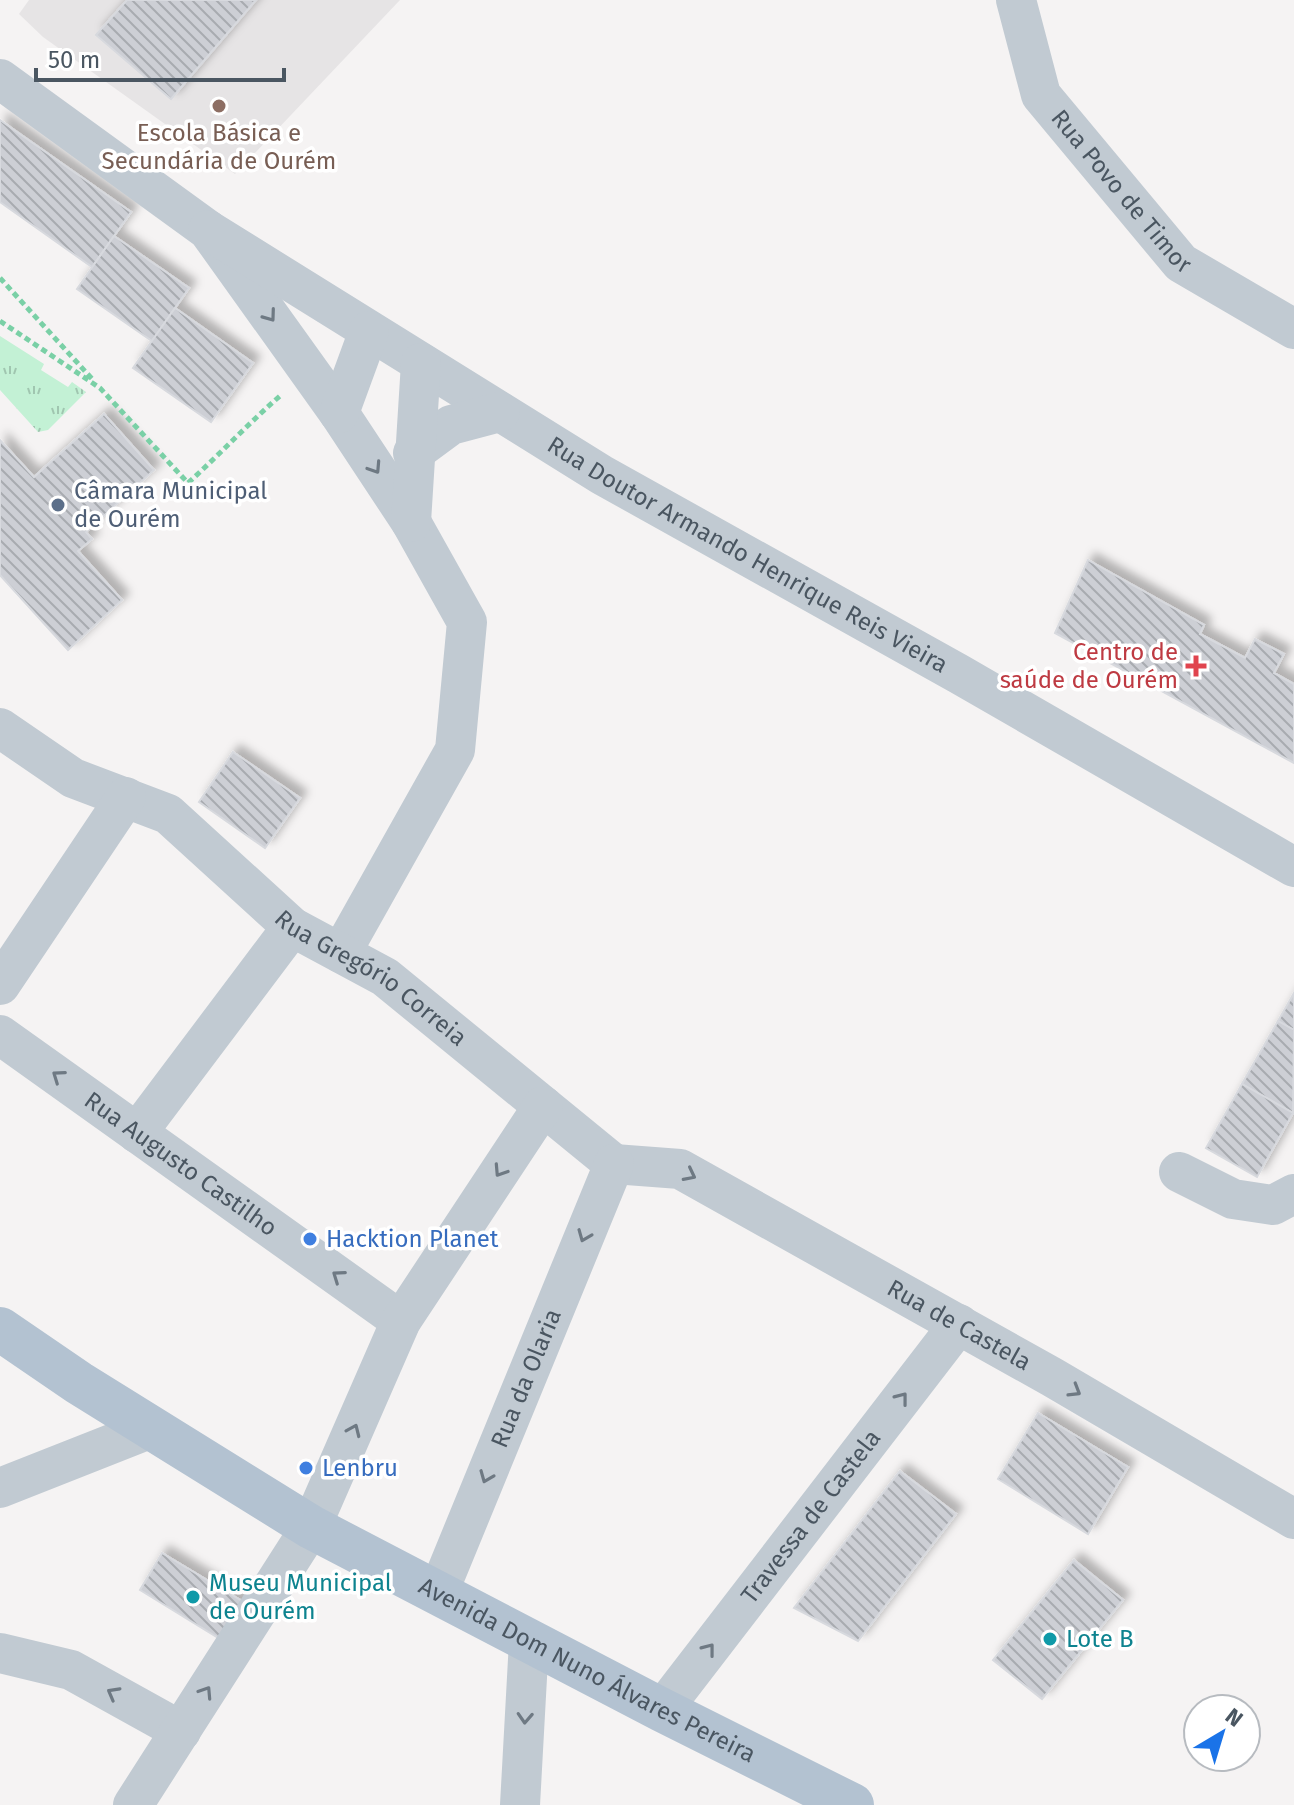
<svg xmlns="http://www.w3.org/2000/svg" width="1294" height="1805" font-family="'Fira Sans',sans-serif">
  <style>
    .education { fill: #e6e4e5 }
    .grass { fill: url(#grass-tufts) }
    .building { fill: url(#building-back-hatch); stroke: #d7d9de; stroke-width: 2; filter: url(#shadow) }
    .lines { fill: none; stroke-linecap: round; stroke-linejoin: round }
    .path { stroke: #7ad0a6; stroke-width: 5; stroke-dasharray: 6 4; stroke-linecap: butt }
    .minor { stroke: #c1cad2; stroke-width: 40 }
    .major { stroke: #b3c2d1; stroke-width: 44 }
    .oneway { stroke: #6e7983 }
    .education-dot { fill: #8d6e63; stroke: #fff; stroke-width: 3 }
    .service-dot { fill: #5c6f8a; stroke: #fff; stroke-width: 3 }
    .health-dot { fill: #e0444e; stroke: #fff; stroke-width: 3 }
    .shop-dot { fill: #3f7fe0; stroke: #fff; stroke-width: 3 }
    .culture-dot { fill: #0f9aa8; stroke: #fff; stroke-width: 3 }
    .labels { text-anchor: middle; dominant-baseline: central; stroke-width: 7; stroke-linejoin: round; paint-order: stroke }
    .education-label { font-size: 24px; fill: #785e54; stroke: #fff }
    .street-label { font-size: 24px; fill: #4a5661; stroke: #fff }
    .service-label { font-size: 24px; fill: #4e5e75; stroke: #fff; text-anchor: start }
    .health-label { font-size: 24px; fill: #be3a42; stroke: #fff; text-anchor: end }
    .shop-label { font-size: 24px; fill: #366cbe; stroke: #fff; text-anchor: start }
    .culture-label { font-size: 24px; fill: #0d838f; stroke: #fff; text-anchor: start }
  </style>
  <defs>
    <pattern id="grass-tufts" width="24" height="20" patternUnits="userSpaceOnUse" patternTransform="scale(2)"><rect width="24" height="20" fill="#c3f1d5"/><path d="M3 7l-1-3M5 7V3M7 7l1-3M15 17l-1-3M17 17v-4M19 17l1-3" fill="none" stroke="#a0c6b0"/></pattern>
    <pattern id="building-back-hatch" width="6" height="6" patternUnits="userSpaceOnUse" patternTransform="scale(2)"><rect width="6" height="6" fill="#cdcfd5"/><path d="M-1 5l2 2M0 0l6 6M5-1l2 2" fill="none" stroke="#a8abb0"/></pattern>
    <filter id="shadow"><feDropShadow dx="7" dy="-7" stdDeviation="4" flood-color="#0004"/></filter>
  </defs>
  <rect width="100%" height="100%" fill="#f5f3f3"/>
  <path class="education" d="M 29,0 L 400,0 L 235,174 L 43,37 L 19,14 Z"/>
  <path class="grass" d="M 0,336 L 44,364 L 41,370 L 68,387 L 72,382 L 86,392 L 48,430 L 38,432 L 0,390 Z"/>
  <g class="building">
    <path d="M 127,0 L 256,0 L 171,99 L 96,35 Z"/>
    <path d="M 0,120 L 131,212 L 92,267 L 0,202 Z"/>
    <path d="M 114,236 L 189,288 L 152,341 L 77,289 Z"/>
    <path d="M 175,308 L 253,363 L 211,422 L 133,368 Z"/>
    <path d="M 104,414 L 154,470 L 86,532 L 92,539 L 78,551 L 122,600 L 68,650 L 0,575 L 0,440 L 34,477 Z"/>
    <path d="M 1088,560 L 1204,625 L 1200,634 L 1245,658 L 1255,639 L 1284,654 L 1274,673 L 1294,684 L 1294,763 L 1055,633 Z"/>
    <path d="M 233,752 L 300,798 L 265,848 L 199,802 Z"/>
    <path d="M 1294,993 L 1294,1030 L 1278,1021 Z"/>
    <path d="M 1278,1021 L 1294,1030 L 1293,1113 L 1242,1084 Z"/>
    <path d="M 1242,1084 L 1293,1113 L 1257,1177 L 1206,1148 Z"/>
    <path d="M 1038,1413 L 1128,1467 L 1088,1534 L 998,1479 Z"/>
    <path d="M 900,1471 L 956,1514 L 858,1641 L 794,1608 Z"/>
    <path d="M 162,1553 L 247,1604 L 225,1642 L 140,1590 Z"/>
    <path d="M 1074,1560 L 1123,1600 L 1042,1699 L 993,1660 Z"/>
  </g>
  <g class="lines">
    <g class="path">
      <path d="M 0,278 L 94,381"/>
      <path d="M 0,321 L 100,388 L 188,483 C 220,454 249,423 281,395"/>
    </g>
    <g class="minor">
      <path id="s1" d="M 1016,0 L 1041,95 L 1181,263 L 1294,329"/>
      <path d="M 0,79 L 208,230 L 339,413 L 411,522 L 467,622 L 455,750 L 341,953"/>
      <path id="s2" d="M 208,230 L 602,475 L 959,674 L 1294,867"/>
      <path d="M 339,413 L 369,331"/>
      <path d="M 413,453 L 451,425 L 500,412"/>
      <path d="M 411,522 L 421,363"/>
      <path id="s3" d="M 0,728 L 73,778 L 168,814 L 292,927 L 385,977 L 614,1164"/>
      <path d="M 0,985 L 126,797"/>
      <path id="s4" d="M 0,1035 L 401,1321"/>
      <path d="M 137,1133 L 292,927"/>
      <path id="s5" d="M 614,1164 L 680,1169 L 1052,1377 L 1294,1519"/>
      <path d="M 1179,1172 L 1233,1199 L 1273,1205 L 1294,1194"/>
      <path d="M 0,1488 L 152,1428"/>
      <path id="s6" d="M 438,1593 L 614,1164"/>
      <path d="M 0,1653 L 71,1670 L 181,1731"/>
      <path id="s7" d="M 662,1710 L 959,1324"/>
      <path d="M 133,1805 L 311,1527 L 401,1321 L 543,1106"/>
      <path d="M 520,1805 L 529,1641"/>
    </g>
    <path class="major" id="s8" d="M 0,1329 L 79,1383 L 311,1527 L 662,1710 L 852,1805"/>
  </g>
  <defs><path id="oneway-chevron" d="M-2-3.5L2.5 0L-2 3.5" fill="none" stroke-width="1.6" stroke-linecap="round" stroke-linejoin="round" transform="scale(2)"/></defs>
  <g class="oneway">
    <use href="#oneway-chevron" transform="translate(270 316) rotate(54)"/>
    <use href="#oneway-chevron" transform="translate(375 468) rotate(57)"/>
    <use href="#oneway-chevron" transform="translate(58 1076) rotate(-145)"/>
    <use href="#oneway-chevron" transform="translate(500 1171) rotate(123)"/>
    <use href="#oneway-chevron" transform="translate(690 1175) rotate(27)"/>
    <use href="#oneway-chevron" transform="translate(584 1236) rotate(112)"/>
    <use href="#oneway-chevron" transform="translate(338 1276) rotate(-145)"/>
    <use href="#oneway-chevron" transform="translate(1075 1391) rotate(31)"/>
    <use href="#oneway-chevron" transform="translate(902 1398) rotate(-52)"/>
    <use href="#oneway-chevron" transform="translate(354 1430) rotate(-66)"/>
    <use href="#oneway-chevron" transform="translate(486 1477) rotate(112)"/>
    <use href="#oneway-chevron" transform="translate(709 1649) rotate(-52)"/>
    <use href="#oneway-chevron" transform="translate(206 1692) rotate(-57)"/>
    <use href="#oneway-chevron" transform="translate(113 1693) rotate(-151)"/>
    <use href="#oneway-chevron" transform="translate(525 1718) rotate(93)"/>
  </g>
  <circle class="education-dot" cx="219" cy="106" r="8"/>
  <circle class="service-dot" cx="58" cy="505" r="8"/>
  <path class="health-dot" d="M1192 654h8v8h8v8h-8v8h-8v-8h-8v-8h8z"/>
  <g class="shop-dot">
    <circle cx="310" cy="1239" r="8"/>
    <circle cx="306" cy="1468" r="8"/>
  </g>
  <g class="culture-dot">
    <circle cx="193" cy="1597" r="8"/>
    <circle cx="1050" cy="1639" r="8"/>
  </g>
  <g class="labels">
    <g class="education-label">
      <text x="219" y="133">Escola Básica e<tspan x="219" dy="28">Secundária de Ourém</tspan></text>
    </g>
    <g class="street-label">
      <text stroke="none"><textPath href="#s1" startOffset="224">Rua Povo de Timor</textPath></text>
      <text stroke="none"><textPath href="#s2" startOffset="630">Rua Doutor Armando Henrique Reis Vieira</textPath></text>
      <text stroke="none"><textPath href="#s3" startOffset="452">Rua Gregório Correia</textPath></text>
      <text stroke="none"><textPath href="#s4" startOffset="222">Rua Augusto Castilho</textPath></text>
      <text stroke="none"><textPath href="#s5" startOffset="386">Rua de Castela</textPath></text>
      <text stroke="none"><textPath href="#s6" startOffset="232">Rua da Olaria</textPath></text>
      <text stroke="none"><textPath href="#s7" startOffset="244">Travessa de Castela</textPath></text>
      <text stroke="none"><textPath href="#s8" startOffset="680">Avenida Dom Nuno Álvares Pereira</textPath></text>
    </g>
    <g class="service-label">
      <text x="74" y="491">Câmara Municipal<tspan x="74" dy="28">de Ourém</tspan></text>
    </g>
    <g class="health-label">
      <text x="1178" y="652">Centro de<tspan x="1178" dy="28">saúde de Ourém</tspan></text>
    </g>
    <g class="shop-label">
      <text x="326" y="1239">Hacktion Planet</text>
      <text x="322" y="1468">Lenbru</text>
    </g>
    <g class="culture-label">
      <text x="209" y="1583">Museu Municipal<tspan x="209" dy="28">de Ourém</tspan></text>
      <text x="1066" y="1639">Lote B</text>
    </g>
  </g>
  <g transform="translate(1222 1733) rotate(38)"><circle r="38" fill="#ffffff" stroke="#b7bbc0" stroke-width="2"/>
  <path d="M0-6L14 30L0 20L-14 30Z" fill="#1a73e8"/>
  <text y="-12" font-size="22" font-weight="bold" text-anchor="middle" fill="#4a5661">N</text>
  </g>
  <path d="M36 68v12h248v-12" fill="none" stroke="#4a5661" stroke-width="4"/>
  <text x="48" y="68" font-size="24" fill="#4a5661" stroke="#ffffff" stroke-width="6" paint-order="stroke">50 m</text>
</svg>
